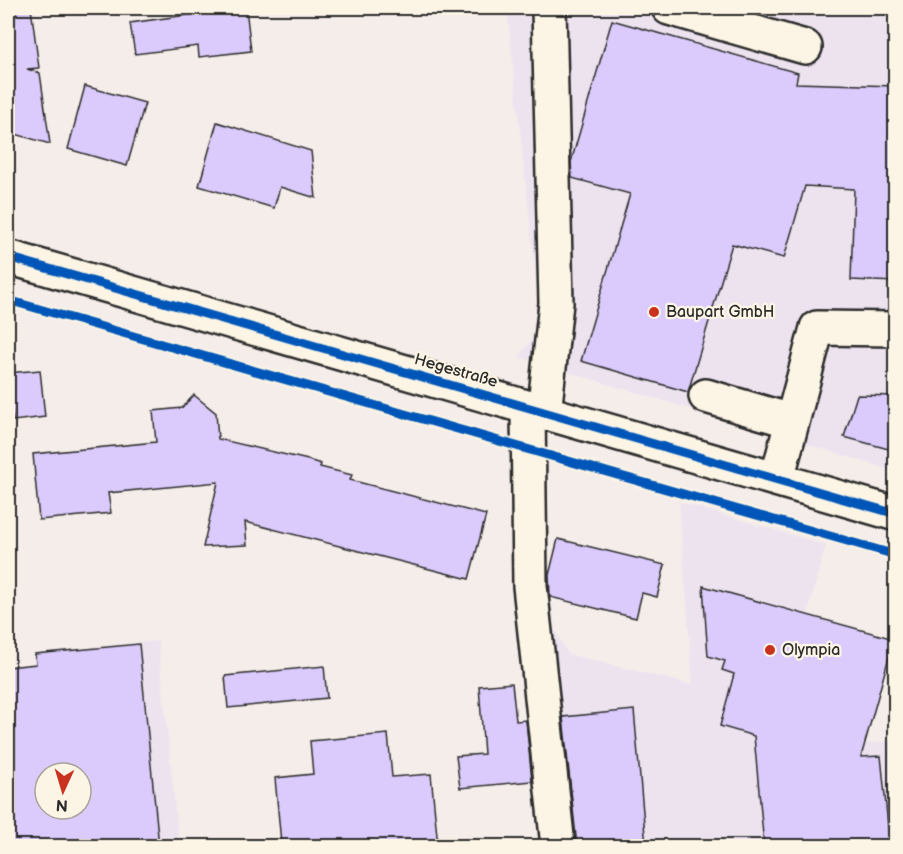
<svg xmlns="http://www.w3.org/2000/svg" width="903" height="854" font-family="'Balsamiq Sans',sans-serif">
  <style>
    .built { fill: #ede3ef; fill-rule: evenodd }
    .building { fill: #dbcbfc; stroke: #2b2b2b; stroke-width: 1.5; fill-rule: evenodd }
    .lines { fill: none; stroke-linecap: round; stroke-linejoin: round }
    .minor-casing { stroke: #2b2b2b; stroke-width: 38 }
    .minor { stroke: #fcf5e5; stroke-width: 33 }
    .cycleway-casing { stroke: #fcf5e5; stroke-width: 13 }
    .cycleway { stroke: #0057b8; stroke-width: 9 }
    .poi-dot { fill: #c8321e; stroke: #fcf5e5; stroke-width: 2 }
    .labels { text-anchor: middle; dominant-baseline: central; stroke-width: 4.5; stroke-linejoin: round; paint-order: stroke }
    .poi-label { font-size: 16px; fill: #2b2b2b; stroke: #fcf5e5; text-anchor: start }
    .street-label { font-size: 16px; fill: #2b2b2b; stroke: #fcf5e5 }
  </style>
  <rect width="100%" height="100%" fill="#f5edea"/>
  <filter id="ink" filterUnits="userSpaceOnUse"><feTurbulence type="fractalNoise" baseFrequency=".0167" numOctaves="2"/><feDisplacementMap in="SourceGraphic" scale="12" xChannelSelector="R" yChannelSelector="G"/><feConvolveMatrix kernelMatrix="1 2 1 2 8 2 1 2 1" color-interpolation-filters="sRGB"/></filter>
  <g filter="url(#ink)">
    <g class="built">
      <path d="M 507,8 L 895,8 L 895,471 L 519,357 L 541,326 Z"/>
      <path d="M 679,502 L 826,545 L 777,726 L 800,749 L 895,741 L 895,846 L 546,846 L 545,611 L 568,654 L 693,685 Z"/>
      <path d="M 158,641 L 179,846 L 8,846 L 8,739 L 40,736 L 33,653 ZM 45,773 L 81,773 L 81,809 L 45,809 Z"/>
    </g>
    <g class="building">
      <path d="M 17,8 L 31,8 L 39,68 L 27,69 L 40,73 L 50,144 L 8,132 L 8,45 Z"/>
      <path d="M 193,8 L 246,8 L 251,51 L 199,57 L 198,46 L 135,54 L 130,23 L 194,14 Z"/>
      <path d="M 612,20 L 798,73 L 796,83 L 896,86 L 896,282 L 851,280 L 854,189 L 805,186 L 784,258 L 732,244 L 688,392 L 581,361 L 630,194 L 572,178 L 571,162 Z"/>
      <path d="M 85,86 L 145,103 L 127,166 L 68,149 Z"/>
      <path d="M 217,122 L 311,151 L 316,198 L 280,187 L 274,208 L 199,186 Z"/>
      <path d="M 40,370 L 45,417 L 13,421 L 8,373 Z"/>
      <path d="M 194,395 L 216,413 L 218,439 L 308,460 L 321,464 L 320,467 L 352,475 L 350,480 L 486,515 L 469,579 L 245,522 L 247,545 L 203,547 L 218,482 L 108,493 L 111,513 L 39,520 L 33,454 L 156,442 L 153,411 L 182,408 Z"/>
      <path d="M 857,395 L 896,396 L 896,451 L 844,437 Z"/>
      <path d="M 558,539 L 665,565 L 657,597 L 642,593 L 636,618 L 550,597 L 549,575 Z"/>
      <path d="M 703,586 L 894,639 L 861,757 L 881,756 L 890,846 L 764,846 L 754,736 L 720,726 L 734,674 L 722,670 L 725,661 L 708,656 Z"/>
      <path d="M 139,644 L 159,846 L 8,846 L 8,790 L 14,789 L 8,718 L 8,667 L 36,664 L 35,654 ZM 45,773 L 81,773 L 81,809 L 45,809 Z"/>
      <path d="M 324,666 L 327,698 L 228,708 L 225,676 Z"/>
      <path d="M 512,683 L 516,721 L 526,720 L 532,781 L 460,788 L 456,756 L 484,754 L 479,686 Z"/>
      <path d="M 634,710 L 646,846 L 577,846 L 563,717 Z"/>
      <path d="M 388,734 L 392,777 L 431,774 L 438,846 L 320,846 L 320,839 L 281,843 L 275,778 L 313,774 L 310,741 Z"/>
    </g>
    <g class="lines">
      <defs>
        <g id="minor">
          <path d="M 669,8 L 805,47"/>
          <path d="M 8,257 L 896,514"/>
          <path d="M 706,396 L 791,421"/>
          <path d="M 528,409 L 530,586 L 558,846"/>
          <path d="M 544,414 L 556,303 L 549,8"/>
          <path d="M 777,479 L 817,328 L 896,329"/>
        </g>
      </defs>
      <use href="#minor" class="minor-casing"/>
      <use href="#minor" class="minor"/>
      <defs>
        <g id="cycleway">
          <path d="M 8,257 L 896,514"/>
          <path d="M 8,300 L 896,555"/>
        </g>
      </defs>
      <use href="#cycleway" class="cycleway-casing"/>
      <use href="#cycleway" class="cycleway"/>
    </g>
  </g>
  <g class="poi-dot">
    <circle cx="654" cy="312" r="6"/>
    <circle cx="770" cy="650" r="6"/>
  </g>
  <g class="labels">
    <g class="poi-label">
      <text x="666" y="312">Baupart GmbH</text>
      <text x="782" y="650">Olympia</text>
    </g>
    <g class="street-label">
      <text transform="translate(456 371) rotate(16)">Hegestraße</text>
    </g>
  </g>
  <rect width="903" height="854" fill="none" stroke="#fcf5e5" stroke-width="30"/>
  <rect x="15" y="15" width="873" height="824" fill="none" stroke="#2b2b2b" stroke-width="2" filter="url(#ink)"/>
  <g transform="translate(63 791) rotate(184)"><circle r="28" fill="#fcf5e5" stroke="#a8a49b" stroke-width="1.5"/>
  <path d="M0-4.5L10 22L0 15L-10 22Z" fill="#c8321e"/>
  <text y="-9" font-size="16" font-weight="bold" text-anchor="middle" fill="#2b2b2b">N</text>
  </g>
</svg>
